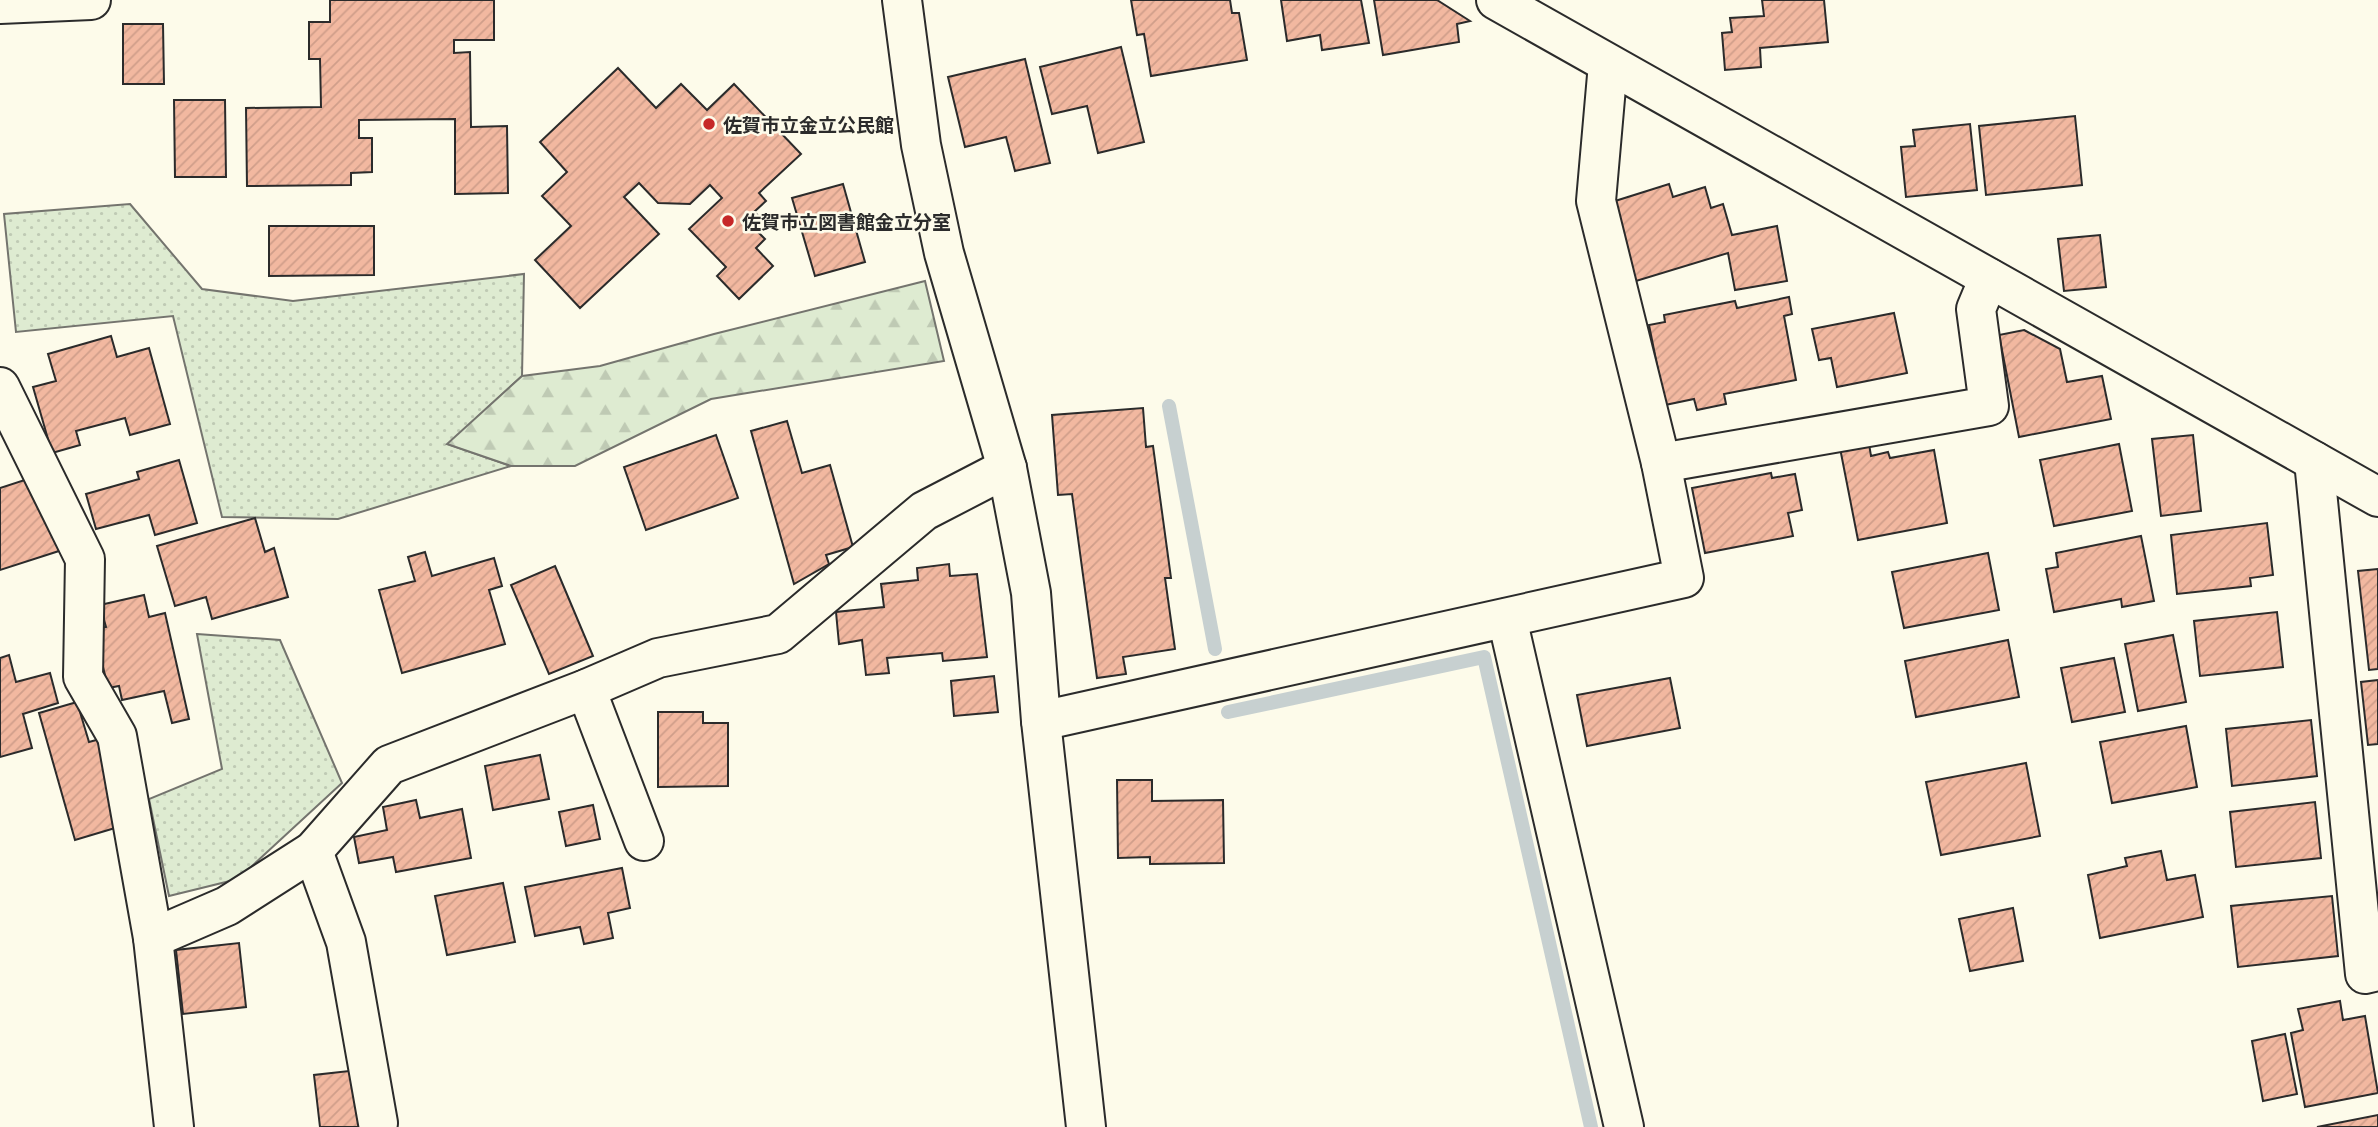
<svg xmlns="http://www.w3.org/2000/svg" width="2378" height="1127" font-family="'Playfair Display','Noto Sans JP',serif">
  <style>
    .grass { fill: url(#grass-dots); stroke: #74746e; stroke-width: 2 }
    .forest { fill: url(#forest-firs); stroke: #74746e; stroke-width: 2 }
    .lines { fill: none; stroke-linecap: round; stroke-linejoin: round }
    .stream { stroke: #c7d0d0; stroke-width: 14 }
    .building { fill: url(#building-hatch); stroke: #2b2b2b; stroke-width: 2 }
    .street-casing { stroke: #2b2b2b; stroke-width: 42 }
    .street { stroke: #fdfbea; stroke-width: 38 }
    .poi-dot { fill: #c62828; stroke: #fdfbea; stroke-width: 2.5 }
    .labels { text-anchor: middle; dominant-baseline: central; stroke-width: 5; stroke-linejoin: round; paint-order: stroke }
    .poi-label { font-size: 19px; font-weight: bold; fill: #2b2b2b; stroke: #fdfbea; text-anchor: start }
  </style>
  <defs>
    <pattern id="grass-dots" width="8" height="8" patternUnits="userSpaceOnUse" patternTransform="scale(1.75)"><rect width="8" height="8" fill="#deebd1"/><path d="M2 2h.1M6 6h.1" fill="none" stroke="#bfcab4" stroke-width="1.8" stroke-linecap="round"/></pattern>
    <pattern id="forest-firs" width="22" height="20" patternUnits="userSpaceOnUse" patternTransform="scale(1.75)"><rect width="22" height="20" fill="#deebd1"/><path d="M5 1l3.5 6h-7zM16 11l3.5 6h-7z" fill="#bfcab4"/></pattern>
    <pattern id="building-hatch" width="6" height="6" patternUnits="userSpaceOnUse" patternTransform="scale(1.75)"><rect width="6" height="6" fill="#f2b8a0"/><path d="M-1 1l2-2M0 6l6-6M5 7l2-2" fill="none" stroke="#d09e8a"/></pattern>
  </defs>
  <rect width="100%" height="100%" fill="#fdfbea"/>
  <g class="grass">
    <path d="M 130,204 L 202,289 L 293,301 L 524,274 L 522,376 L 448,444 L 511,466 L 338,519 L 222,517 L 173,316 L 16,332 L 4,214 Z"/>
    <path d="M 197,634 L 280,640 L 342,783 L 238,879 L 169,896 L 149,799 L 222,769 Z"/>
  </g>
  <path class="forest" d="M 925,281 L 944,361 L 711,399 L 575,466 L 511,466 L 447,444 L 522,376 L 600,366 L 714,334 Z"/>
  <g class="lines">
    <g class="stream">
      <path d="M 1169,406 L 1215,649"/>
      <path d="M 1228,712 L 1484,657 L 1591,1127"/>
    </g>
  </g>
  <g class="building">
    <path d="M 330,0 L 494,0 L 494,40 L 454,40 L 454,53 L 470,52 L 471,127 L 507,126 L 508,193 L 455,194 L 455,119 L 359,120 L 359,138 L 372,138 L 372,172 L 351,173 L 351,185 L 247,186 L 246,108 L 321,107 L 320,59 L 309,59 L 309,22 L 330,22 Z"/>
    <path d="M 1131,0 L 1230,0 L 1232,13 L 1239,13 L 1247,60 L 1151,76 L 1144,34 L 1137,35 Z"/>
    <path d="M 1281,0 L 1361,0 L 1369,43 L 1322,50 L 1320,35 L 1287,41 Z"/>
    <path d="M 1374,0 L 1437,0 L 1470,21 L 1457,24 L 1459,42 L 1383,55 Z"/>
    <path d="M 1762,0 L 1824,0 L 1828,42 L 1760,48 L 1761,67 L 1725,70 L 1722,33 L 1732,32 L 1730,18 L 1764,16 Z"/>
    <path d="M 123,24 L 163,24 L 164,84 L 123,84 Z"/>
    <path d="M 1121,47 L 1144,142 L 1098,153 L 1087,106 L 1052,114 L 1040,67 Z"/>
    <path d="M 1025,59 L 1050,163 L 1015,171 L 1006,137 L 965,147 L 948,77 Z"/>
    <path d="M 618,68 L 656,108 L 681,84 L 707,110 L 734,84 L 801,154 L 759,193 L 766,201 L 754,212 L 761,218 L 752,226 L 765,239 L 756,248 L 773,266 L 739,299 L 717,276 L 726,267 L 689,229 L 722,198 L 710,185 L 690,204 L 658,203 L 639,183 L 624,197 L 659,234 L 580,308 L 535,260 L 571,226 L 542,196 L 567,172 L 540,142 Z"/>
    <path d="M 174,100 L 225,100 L 226,177 L 175,177 Z"/>
    <path d="M 2075,116 L 2082,185 L 1986,195 L 1979,126 Z"/>
    <path d="M 1970,124 L 1977,190 L 1906,197 L 1901,147 L 1915,146 L 1913,130 Z"/>
    <path d="M 843,184 L 865,262 L 815,276 L 792,198 Z"/>
    <path d="M 1669,184 L 1673,197 L 1705,187 L 1711,208 L 1723,204 L 1732,235 L 1777,226 L 1787,281 L 1735,290 L 1728,253 L 1636,281 L 1612,202 Z"/>
    <path d="M 269,226 L 374,226 L 374,275 L 269,276 Z"/>
    <path d="M 2100,235 L 2106,287 L 2064,291 L 2058,239 Z"/>
    <path d="M 1789,297 L 1792,314 L 1784,316 L 1796,380 L 1724,394 L 1726,404 L 1697,410 L 1694,399 L 1665,405 L 1649,325 L 1665,322 L 1664,315 L 1735,301 L 1737,308 Z"/>
    <path d="M 1894,313 L 1907,373 L 1837,387 L 1831,358 L 1819,360 L 1812,329 Z"/>
    <path d="M 2024,330 L 2060,349 L 2067,382 L 2102,376 L 2111,419 L 2019,437 L 1999,335 Z"/>
    <path d="M 111,336 L 117,357 L 149,348 L 170,424 L 130,435 L 125,418 L 76,431 L 80,445 L 52,453 L 33,387 L 56,381 L 48,354 Z"/>
    <path d="M 1143,408 L 1146,447 L 1153,446 L 1171,578 L 1165,578 L 1175,649 L 1123,657 L 1126,674 L 1097,678 L 1072,494 L 1058,495 L 1052,415 Z"/>
    <path d="M 787,421 L 802,473 L 830,465 L 853,547 L 826,555 L 829,564 L 794,584 L 751,431 Z"/>
    <path d="M 716,435 L 738,498 L 646,530 L 624,467 Z"/>
    <path d="M 2193,435 L 2201,511 L 2161,516 L 2152,439 Z"/>
    <path d="M 1869,444 L 1871,456 L 1888,452 L 1890,458 L 1934,450 L 1947,523 L 1858,540 L 1840,448 Z"/>
    <path d="M 2119,444 L 2132,511 L 2054,526 L 2040,460 Z"/>
    <path d="M 179,460 L 197,523 L 155,535 L 149,515 L 96,529 L 86,494 L 139,479 L 137,472 Z"/>
    <path d="M 1771,473 L 1772,478 L 1795,474 L 1802,510 L 1788,513 L 1793,536 L 1705,553 L 1692,488 Z"/>
    <path d="M 37,476 L 62,550 L 0,570 L 0,488 Z"/>
    <path d="M 255,518 L 265,552 L 274,548 L 288,597 L 212,619 L 206,597 L 175,606 L 157,546 Z"/>
    <path d="M 2267,523 L 2273,575 L 2250,578 L 2251,586 L 2177,594 L 2171,535 Z"/>
    <path d="M 2141,536 L 2154,601 L 2122,607 L 2121,599 L 2054,612 L 2046,569 L 2058,567 L 2056,553 Z"/>
    <path d="M 425,552 L 432,576 L 494,558 L 502,586 L 489,590 L 505,644 L 402,673 L 379,590 L 415,581 L 408,557 Z"/>
    <path d="M 1988,553 L 1999,610 L 1904,628 L 1892,572 Z"/>
    <path d="M 949,564 L 950,576 L 977,574 L 987,657 L 943,661 L 942,653 L 887,658 L 889,673 L 866,675 L 862,640 L 839,644 L 836,612 L 884,607 L 881,584 L 918,580 L 917,568 Z"/>
    <path d="M 555,566 L 593,656 L 549,674 L 511,585 Z"/>
    <path d="M 2378,569 L 2378,669 L 2369,670 L 2358,571 Z"/>
    <path d="M 144,595 L 149,617 L 165,613 L 189,719 L 172,723 L 164,691 L 122,700 L 119,686 L 108,688 L 94,629 L 106,627 L 100,605 Z"/>
    <path d="M 2277,612 L 2283,667 L 2200,676 L 2194,621 Z"/>
    <path d="M 2173,635 L 2186,702 L 2138,711 L 2125,644 Z"/>
    <path d="M 2008,640 L 2019,697 L 1916,717 L 1905,661 Z"/>
    <path d="M 9,655 L 16,682 L 50,673 L 58,703 L 23,714 L 32,748 L 0,757 L 0,658 Z"/>
    <path d="M 2114,658 L 2125,712 L 2072,722 L 2061,668 Z"/>
    <path d="M 994,676 L 998,712 L 954,716 L 951,681 Z"/>
    <path d="M 1670,678 L 1680,728 L 1587,746 L 1577,695 Z"/>
    <path d="M 2378,680 L 2378,744 L 2368,745 L 2361,682 Z"/>
    <path d="M 77,702 L 89,742 L 100,739 L 125,825 L 75,840 L 39,713 Z"/>
    <path d="M 658,712 L 703,712 L 703,723 L 728,723 L 728,786 L 658,787 Z"/>
    <path d="M 2311,720 L 2317,776 L 2232,786 L 2226,729 Z"/>
    <path d="M 2186,726 L 2197,787 L 2112,803 L 2100,742 Z"/>
    <path d="M 540,755 L 549,799 L 493,810 L 485,766 Z"/>
    <path d="M 2026,763 L 2040,836 L 1941,855 L 1926,782 Z"/>
    <path d="M 1117,780 L 1152,780 L 1152,801 L 1223,800 L 1224,863 L 1150,864 L 1150,857 L 1118,858 Z"/>
    <path d="M 416,800 L 420,818 L 462,809 L 471,858 L 396,872 L 393,857 L 359,863 L 354,837 L 387,830 L 383,807 Z"/>
    <path d="M 2315,802 L 2321,858 L 2236,867 L 2230,812 Z"/>
    <path d="M 593,805 L 600,839 L 566,846 L 559,812 Z"/>
    <path d="M 2161,851 L 2167,880 L 2195,875 L 2203,917 L 2100,938 L 2088,875 L 2127,866 L 2125,858 Z"/>
    <path d="M 622,868 L 630,908 L 608,913 L 613,938 L 584,944 L 580,927 L 535,936 L 525,887 Z"/>
    <path d="M 503,883 L 515,942 L 447,955 L 435,896 Z"/>
    <path d="M 2332,896 L 2338,956 L 2238,967 L 2231,906 Z"/>
    <path d="M 2013,908 L 2023,961 L 1970,971 L 1959,919 Z"/>
    <path d="M 239,943 L 246,1007 L 183,1014 L 176,950 Z"/>
    <path d="M 2340,1001 L 2343,1020 L 2365,1016 L 2378,1093 L 2305,1107 L 2291,1033 L 2303,1030 L 2298,1009 Z"/>
    <path d="M 2285,1034 L 2297,1094 L 2263,1101 L 2252,1041 Z"/>
    <path d="M 358,1070 L 364,1127 L 320,1127 L 314,1075 Z"/>
    <path d="M 2378,1115 L 2378,1127 L 2317,1127 Z"/>
  </g>
  <g class="lines">
    <defs>
      <g id="street">
        <path d="M 902,0 L 921,145 L 944,253 L 1007,468 L 1031,593 L 1041,721 L 1086,1127"/>
        <path d="M 1496,0 L 2378,497"/>
        <path d="M 0,4 L 91,0"/>
        <path d="M 0,387 L 85,559 L 83,677 L 117,736 L 153,938 L 174,1127"/>
        <path d="M 2314,461 L 2365,974 L 2378,971"/>
        <path d="M 1661,463 L 1989,406 L 1976,309 L 1989,278"/>
        <path d="M 1507,618 L 1624,1127"/>
        <path d="M 586,689 L 644,841"/>
        <path d="M 1041,721 L 1684,578 L 1661,463 L 1596,201 L 1608,64"/>
        <path d="M 313,851 L 346,942 L 378,1123"/>
        <path d="M 153,938 L 227,906 L 313,851 L 389,765 L 586,689 L 658,658 L 778,634 L 924,511 L 1007,468"/>
      </g>
    </defs>
    <use href="#street" class="street-casing"/>
    <use href="#street" class="street"/>
  </g>
  <g class="poi-dot">
    <circle cx="709" cy="124" r="7"/>
    <circle cx="728" cy="221" r="7"/>
  </g>
  <g class="labels">
    <g class="poi-label">
      <text x="723" y="124">佐賀市立金立公民館</text>
      <text x="742" y="221">佐賀市立図書館金立分室</text>
    </g>
  </g>
</svg>
